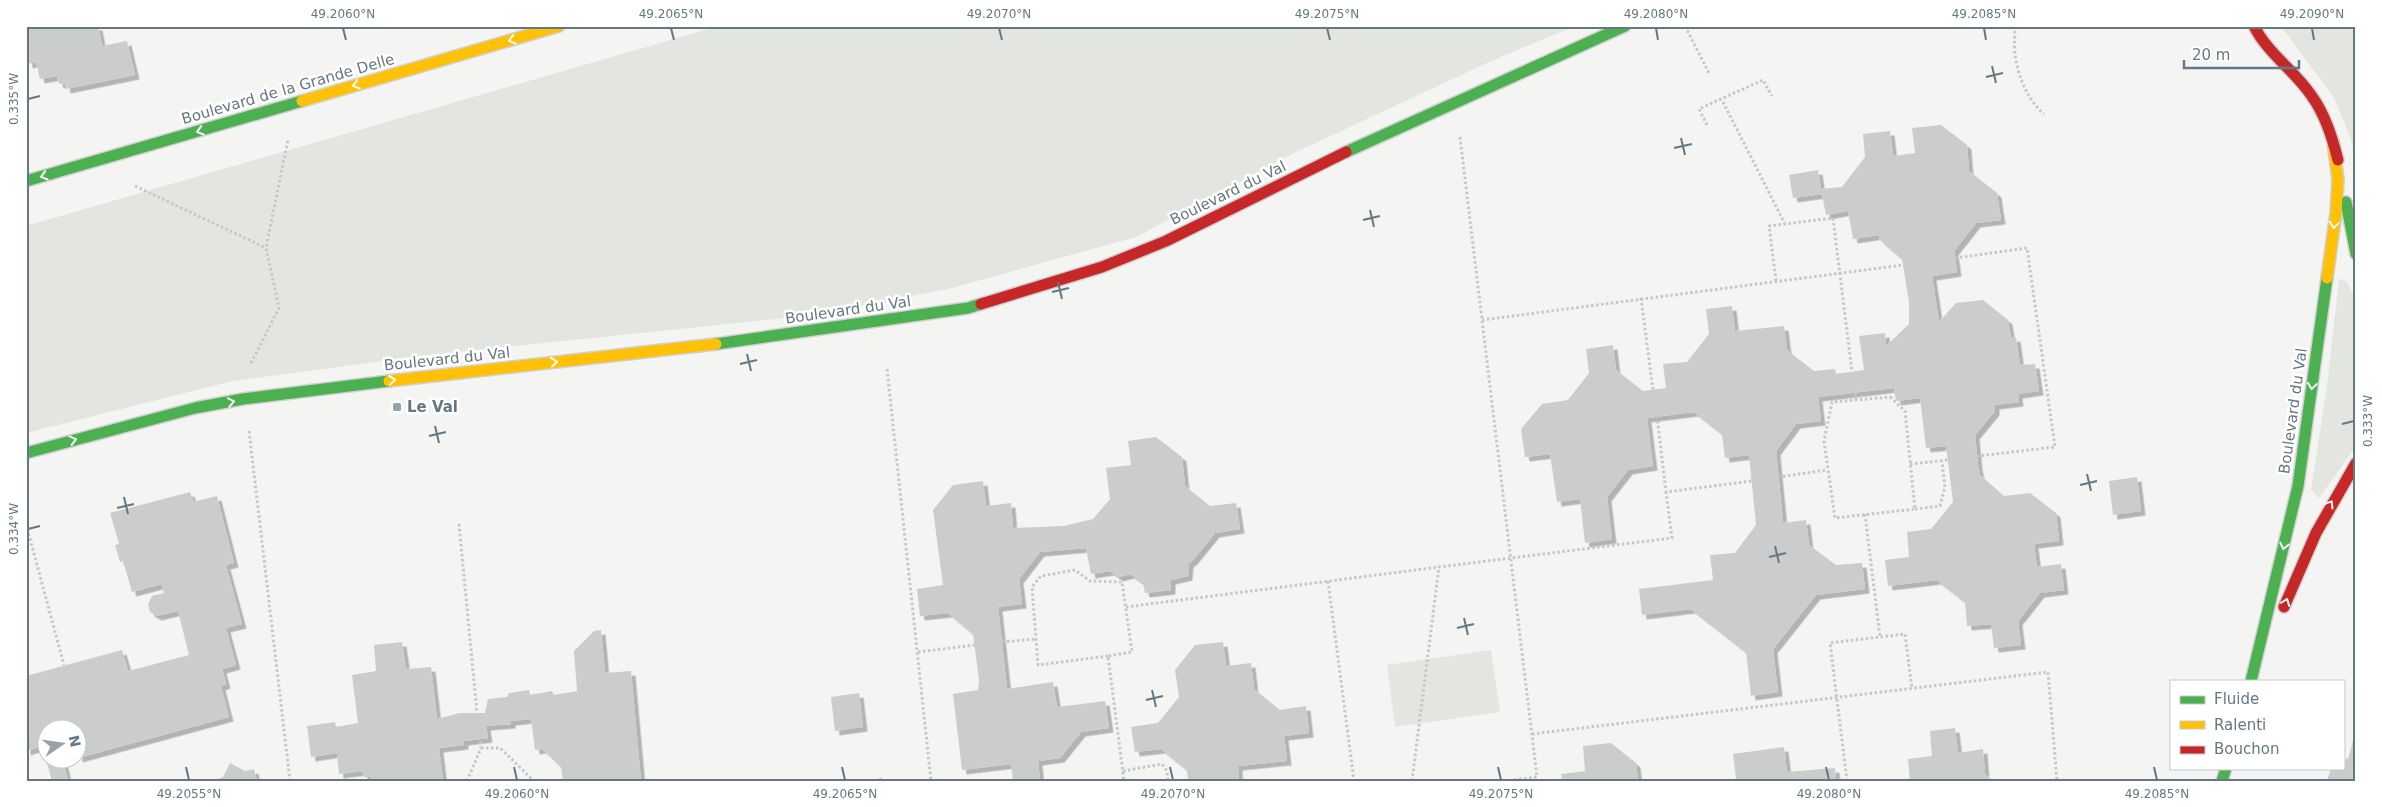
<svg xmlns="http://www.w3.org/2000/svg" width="2382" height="807" font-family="'DejaVu Sans',sans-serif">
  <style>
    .green { fill: #e3e6e0 }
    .building { fill: #cbcdcd; filter: url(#shadow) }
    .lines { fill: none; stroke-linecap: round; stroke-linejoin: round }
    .fast-casing { stroke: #d0d1d2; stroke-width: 14 }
    .slow-casing { stroke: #d0d1d2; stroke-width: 14 }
    .jam-casing { stroke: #d0d1d2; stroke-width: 14 }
    .path { stroke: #c6c7c8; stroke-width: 3; stroke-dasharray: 2.5 2.5; stroke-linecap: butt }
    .fast { stroke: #4caf50; stroke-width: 11 }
    .slow { stroke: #ffc107; stroke-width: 11 }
    .jam { stroke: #c62828; stroke-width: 11 }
    .oneway { stroke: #f6fbf6 }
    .ticks { fill: none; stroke: #657782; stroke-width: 2 }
    .poi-dot { fill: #97a3aa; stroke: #fff; stroke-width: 2 }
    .labels { text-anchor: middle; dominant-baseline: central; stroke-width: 5; stroke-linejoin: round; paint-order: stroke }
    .street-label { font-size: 15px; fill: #657782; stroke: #fff }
    .poi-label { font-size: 15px; font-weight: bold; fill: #657782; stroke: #fff; text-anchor: start }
    .neatline { fill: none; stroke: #657782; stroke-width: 2 }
    .ticks-label { font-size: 12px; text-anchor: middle; fill: #657782 }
  </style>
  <defs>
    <filter id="shadow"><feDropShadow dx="4.5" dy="4.5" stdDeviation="0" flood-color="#0004"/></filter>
  </defs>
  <rect width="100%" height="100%" fill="#f4f4f3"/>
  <g class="green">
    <path d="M 719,26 L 1575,26 L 1489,62 L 1294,153 L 1136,237 L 948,289 L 805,316 L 428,355 L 233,381 L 26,433 L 26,226 Z"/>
    <path d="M 2281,26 L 2356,26 L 2356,159 L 2350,136 L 2334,98 Z"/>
    <path d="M 2339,279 L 2347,282 L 2356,301 L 2356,446 L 2319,498 L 2311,490 L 2327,386 Z"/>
    <path d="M 1491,650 L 1500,712 L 1395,727 L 1387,665 Z"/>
  </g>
  <g class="building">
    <path d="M 26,26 L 98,26 L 102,46 L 127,41 L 135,75 L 66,89 L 65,83 L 59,84 L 57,76 L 40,79 L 36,62 L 28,64 Z"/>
    <path d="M 1941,125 L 1967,145 L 1969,171 L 1997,193 L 2001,220 L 1976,223 L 1954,251 L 1957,272 L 1932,276 L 1939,322 L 1956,303 L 1983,300 L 2008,320 L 2011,338 L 2016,337 L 2020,365 L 2035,364 L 2039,391 L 2018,394 L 2019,402 L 1995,405 L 1995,411 L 1975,435 L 1978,465 L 1980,475 L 2004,496 L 2030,493 L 2056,513 L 2059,541 L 2034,544 L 2037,567 L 2061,564 L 2064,590 L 2040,593 L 2018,621 L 2021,645 L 1994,648 L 1991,624 L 1967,626 L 1965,602 L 1937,580 L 1888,586 L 1885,560 L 1909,557 L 1907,532 L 1931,529 L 1953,502 L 1946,446 L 1926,448 L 1920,398 L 1896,401 L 1894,388 L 1818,397 L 1821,421 L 1796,424 L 1776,451 L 1783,523 L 1806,520 L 1809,545 L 1836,565 L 1862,563 L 1865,589 L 1816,595 L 1773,649 L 1778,692 L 1751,696 L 1746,652 L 1691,609 L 1642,615 L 1639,589 L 1713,580 L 1710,555 L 1735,553 L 1756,525 L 1749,455 L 1725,458 L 1722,434 L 1694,412 L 1647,418 L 1653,466 L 1628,470 L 1607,497 L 1612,539 L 1585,543 L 1580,499 L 1557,502 L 1550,454 L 1525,457 L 1521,429 L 1542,404 L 1568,400 L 1589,373 L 1586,349 L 1613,345 L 1616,370 L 1643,391 L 1666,388 L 1663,364 L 1687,362 L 1709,334 L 1706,309 L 1732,306 L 1735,331 L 1784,326 L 1787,350 L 1814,371 L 1835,369 L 1836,374 L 1864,370 L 1859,336 L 1885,333 L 1886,346 L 1909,324 L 1909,302 L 1902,259 L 1880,240 L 1879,235 L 1853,239 L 1848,211 L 1826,215 L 1822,194 L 1793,198 L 1789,175 L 1818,170 L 1821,189 L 1842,187 L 1865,157 L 1863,134 L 1890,131 L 1893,156 L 1915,153 L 1912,128 Z"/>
    <path d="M 1156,437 L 1182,457 L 1185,486 L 1210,506 L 1236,503 L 1240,529 L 1215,533 L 1193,560 L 1189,563 L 1188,576 L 1171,580 L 1171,590 L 1145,593 L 1143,583 L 1130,574 L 1119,577 L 1110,571 L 1091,574 L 1086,548 L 1040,552 L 1019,579 L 1022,604 L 998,607 L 1007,689 L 1053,682 L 1057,707 L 1105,701 L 1109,728 L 1081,732 L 1060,758 L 1038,761 L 1040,781 L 1013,781 L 1011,764 L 962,770 L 953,694 L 978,690 L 979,680 L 973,634 L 948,613 L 920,616 L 917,589 L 943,585 L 933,510 L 953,485 L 983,481 L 986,506 L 1011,503 L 1013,528 L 1064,526 L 1093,519 L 1110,499 L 1106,468 L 1131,465 L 1128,441 Z"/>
    <path d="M 2137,477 L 2141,511 L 2113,515 L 2109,481 Z"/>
    <path d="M 190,492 L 193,502 L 217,496 L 234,563 L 226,565 L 242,624 L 226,628 L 236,665 L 222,669 L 226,684 L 221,686 L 229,717 L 78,758 L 78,730 L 48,730 L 48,760 L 63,760 L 68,781 L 52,781 L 42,746 L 26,751 L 26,676 L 122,650 L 128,671 L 189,655 L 178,611 L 157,616 L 150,612 L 148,604 L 152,596 L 164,593 L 162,584 L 132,592 L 123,561 L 120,562 L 115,545 L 119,544 L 110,513 Z"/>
    <path d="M 601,630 L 605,673 L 631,671 L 641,781 L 563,781 L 561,767 L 542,749 L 535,750 L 531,719 L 511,721 L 511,724 L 486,726 L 488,738 L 464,741 L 464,745 L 439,748 L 443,781 L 375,781 L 370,777 L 364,777 L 362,771 L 339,774 L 337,753 L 311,757 L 307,726 L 335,722 L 336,727 L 358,723 L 352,675 L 376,671 L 374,645 L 402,642 L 406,669 L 431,667 L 437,719 L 460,713 L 485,713 L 488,699 L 507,697 L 509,693 L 529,690 L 530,695 L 552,691 L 554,695 L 577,691 L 574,651 L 594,631 Z"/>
    <path d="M 1223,642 L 1226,666 L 1251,663 L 1254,689 L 1280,710 L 1306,706 L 1309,733 L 1284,736 L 1287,761 L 1238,766 L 1239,781 L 1188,781 L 1187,770 L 1161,749 L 1135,752 L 1131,727 L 1158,723 L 1179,697 L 1175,670 L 1195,645 Z"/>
    <path d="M 859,693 L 863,727 L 835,731 L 831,697 Z"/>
    <path d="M 1955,728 L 1958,753 L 1983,749 L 1985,774 L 1993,781 L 1910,781 L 1908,759 L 1932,756 L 1930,731 Z"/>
    <path d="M 2355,733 L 2356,781 L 2327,781 L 2331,768 L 2343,768 L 2343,758 L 2348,759 Z"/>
    <path d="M 1611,743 L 1636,763 L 1638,781 L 1562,781 L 1561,774 L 1585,771 L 1583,746 Z"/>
    <path d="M 1784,747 L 1787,772 L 1835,768 L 1836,781 L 1734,781 L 1736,778 L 1733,754 Z"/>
    <path d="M 230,763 L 245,771 L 254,769 L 257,781 L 212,781 L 223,777 Z"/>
  </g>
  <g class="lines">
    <defs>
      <g id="fast">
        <path d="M 1346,152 L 1625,26"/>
        <path d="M 26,181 L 302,101"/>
        <path d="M 2346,202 L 2356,254"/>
        <path d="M 716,344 L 968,308 L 981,304"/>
        <path d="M 26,453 L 195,408 L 243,399 L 389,381"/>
        <path d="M 2251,681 L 2298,486 L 2327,278"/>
        <path d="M 2222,781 L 2226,768"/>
      </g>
      <g id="slow">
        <path d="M 302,101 L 559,26"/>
        <path d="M 2327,278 L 2336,213 L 2338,180 L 2333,142"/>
        <path d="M 389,381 L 716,344"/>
      </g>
      <g id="jam">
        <path d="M 2254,26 C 2268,54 2294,70 2311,95 C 2325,114 2332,137 2338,160"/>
        <path d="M 981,304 L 1102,267 L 1166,241 L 1346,152"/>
        <path d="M 2284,607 L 2316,533 L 2356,463"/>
      </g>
    </defs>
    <use href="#fast" class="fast-casing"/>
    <use href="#slow" class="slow-casing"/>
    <use href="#jam" class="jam-casing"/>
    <g class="path">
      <path d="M 1685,26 L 1709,73"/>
      <path d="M 2016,26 C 2010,55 2021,94 2044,114"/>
      <path d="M 1723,102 L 1785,224"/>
      <path d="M 1707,125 L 1699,109 L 1763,80 L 1772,96"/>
      <path d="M 1460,137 L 1537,777 L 1506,781"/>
      <path d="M 135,186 L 266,248"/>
      <path d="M 1955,258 L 2027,248 L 2055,447 L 1978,456"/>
      <path d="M 1776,281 L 1769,226 L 1833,218 L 1852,372"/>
      <path d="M 1641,298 L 1653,390"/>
      <path d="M 1482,320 L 1903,265"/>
      <path d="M 251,363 L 279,308 L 266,248 L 288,140"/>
      <path d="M 887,369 L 931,781"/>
      <path d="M 1855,393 L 1856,400"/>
      <path d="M 1890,397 L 1905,411 L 1915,509 L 1835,518 L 1824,441 L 1832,402 Z"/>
      <path d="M 1657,416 L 1666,492 L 1752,481"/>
      <path d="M 249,431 L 290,781"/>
      <path d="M 1910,464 L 1948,460"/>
      <path d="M 1778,477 L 1827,470"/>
      <path d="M 1915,509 L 1940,506 L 1945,487 L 1942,461"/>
      <path d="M 1865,514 L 1880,637"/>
      <path d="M 26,524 L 64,665"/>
      <path d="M 459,524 L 477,713"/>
      <path d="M 1328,581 L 1354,781"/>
      <path d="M 1126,607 L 1439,567"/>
      <path d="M 1002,642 L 1036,639"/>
      <path d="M 918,652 L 975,645"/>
      <path d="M 1108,656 L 1038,665 L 1032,587 L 1041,576 L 1075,570 L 1090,581 L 1122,582 L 1132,652 L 1108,656 L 1124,781"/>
      <path d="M 1532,734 L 2048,672 L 2057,781"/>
      <path d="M 481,748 L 500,748 L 534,781"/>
      <path d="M 1123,771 L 1162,764 L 1167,771 L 1168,781"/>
      <path d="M 880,778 L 881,781"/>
      <path d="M 467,781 L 481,748 L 480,739"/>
      <path d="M 1412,781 L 1439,567 L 1672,538 L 1666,492"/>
      <path d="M 1847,781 L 1830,643 L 1905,634 L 1912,689"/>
    </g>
    <use href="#fast" class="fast"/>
    <use href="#slow" class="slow"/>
    <use href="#jam" class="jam"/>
  </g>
  <defs><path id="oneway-chevron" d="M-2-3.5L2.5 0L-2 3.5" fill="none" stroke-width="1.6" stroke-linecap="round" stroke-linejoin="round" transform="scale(1.25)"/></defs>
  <g class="oneway">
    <use href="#oneway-chevron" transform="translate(512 40) rotate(164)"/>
    <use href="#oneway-chevron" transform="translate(356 85) rotate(164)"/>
    <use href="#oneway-chevron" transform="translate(200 131) rotate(164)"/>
    <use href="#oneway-chevron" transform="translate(44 176) rotate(164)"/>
    <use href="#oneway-chevron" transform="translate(2334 225) rotate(98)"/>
    <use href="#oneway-chevron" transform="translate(554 362) rotate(-6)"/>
    <use href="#oneway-chevron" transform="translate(392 380) rotate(-7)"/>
    <use href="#oneway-chevron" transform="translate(2312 386) rotate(98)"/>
    <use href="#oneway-chevron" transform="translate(231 402) rotate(-11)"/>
    <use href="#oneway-chevron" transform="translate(73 440) rotate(-15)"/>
    <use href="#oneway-chevron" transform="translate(2330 504) rotate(-59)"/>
    <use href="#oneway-chevron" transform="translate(2284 546) rotate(103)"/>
    <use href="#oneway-chevron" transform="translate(2286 602) rotate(-69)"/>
  </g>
  <path class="ticks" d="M 343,28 L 346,40M 671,28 L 674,40M 999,28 L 1002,40M 1327,28 L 1330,40M 1656,28 L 1658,40M 1984,28 L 1986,40M 2312,28 L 2314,40M 1992,66 L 1996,83M 1986,77 L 2003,73M 28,99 L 40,96M 1681,138 L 1685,155M 1674,148 L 1692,144M 1370,210 L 1374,227M 1363,220 L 1380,216M 1058,282 L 1062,299M 1052,292 L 1069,288M 747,354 L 751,371M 740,364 L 757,360M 2342,424 L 2354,421M 435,426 L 439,443M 429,436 L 446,432M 2087,474 L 2091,491M 2080,485 L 2097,481M 124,497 L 128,514M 117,508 L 134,504M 28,529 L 40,526M 1775,546 L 1779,563M 1769,557 L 1786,553M 1464,618 L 1468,635M 1457,628 L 1474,624M 1152,690 L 1156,707M 1146,700 L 1163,696M 186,767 L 189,780M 514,767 L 517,780M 842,767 L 845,780M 1170,767 L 1173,780M 1498,767 L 1501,780M 1826,767 L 1829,780M 2154,767 L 2157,780"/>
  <rect class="poi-dot" x="392" y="402" width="10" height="10" rx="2.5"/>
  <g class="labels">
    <g class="street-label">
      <text transform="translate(288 89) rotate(-16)">Boulevard de la Grande Delle</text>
      <text transform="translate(1228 193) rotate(-26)">Boulevard du Val</text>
      <text transform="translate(848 310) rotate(-8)">Boulevard du Val</text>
      <text transform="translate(447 359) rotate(-6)">Boulevard du Val</text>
      <text transform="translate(2293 411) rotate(-82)">Boulevard du Val</text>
    </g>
    <g class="poi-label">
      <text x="407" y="407">Le Val</text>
    </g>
  </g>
  <rect width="2382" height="807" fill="none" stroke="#ffffff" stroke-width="55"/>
  <rect x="2170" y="680" width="175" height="90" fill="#ffffff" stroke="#c1c9cd"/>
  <rect x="2180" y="696" width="25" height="8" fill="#4caf50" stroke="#c1c9cd"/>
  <text x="2214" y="704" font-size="15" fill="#657782">Fluide</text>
  <rect x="2180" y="721" width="25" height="8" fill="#ffc107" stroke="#c1c9cd"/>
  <text x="2214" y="730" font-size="15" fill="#657782">Ralenti</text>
  <rect x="2180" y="746" width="25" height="8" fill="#c62828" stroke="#c1c9cd"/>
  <text x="2214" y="754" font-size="15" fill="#657782">Bouchon</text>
  <g transform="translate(62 744) rotate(77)"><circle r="24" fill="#ffffff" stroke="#c1c9cd"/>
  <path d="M0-4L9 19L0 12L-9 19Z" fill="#97a3aa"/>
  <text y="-8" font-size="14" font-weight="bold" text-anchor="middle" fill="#657782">N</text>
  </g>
  <path d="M2184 60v8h115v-8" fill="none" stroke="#657782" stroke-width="2.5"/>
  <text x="2192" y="60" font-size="15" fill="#657782" stroke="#ffffff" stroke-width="4" paint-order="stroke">20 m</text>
  <rect x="28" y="28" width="2326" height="752" class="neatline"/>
  <g class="ticks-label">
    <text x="343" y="18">49.2060°N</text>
    <text x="671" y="18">49.2065°N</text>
    <text x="999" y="18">49.2070°N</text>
    <text x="1327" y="18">49.2075°N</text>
    <text x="1656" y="18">49.2080°N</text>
    <text x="1984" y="18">49.2085°N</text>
    <text x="2312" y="18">49.2090°N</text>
    <text transform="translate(14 99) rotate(-90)" y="4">0.335°W</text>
    <text transform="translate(2368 421) rotate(-90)" y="4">0.333°W</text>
    <text transform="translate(14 529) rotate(-90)" y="4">0.334°W</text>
    <text x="189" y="798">49.2055°N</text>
    <text x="517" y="798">49.2060°N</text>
    <text x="845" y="798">49.2065°N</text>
    <text x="1173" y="798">49.2070°N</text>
    <text x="1501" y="798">49.2075°N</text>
    <text x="1829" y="798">49.2080°N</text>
    <text x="2157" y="798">49.2085°N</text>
  </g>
</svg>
